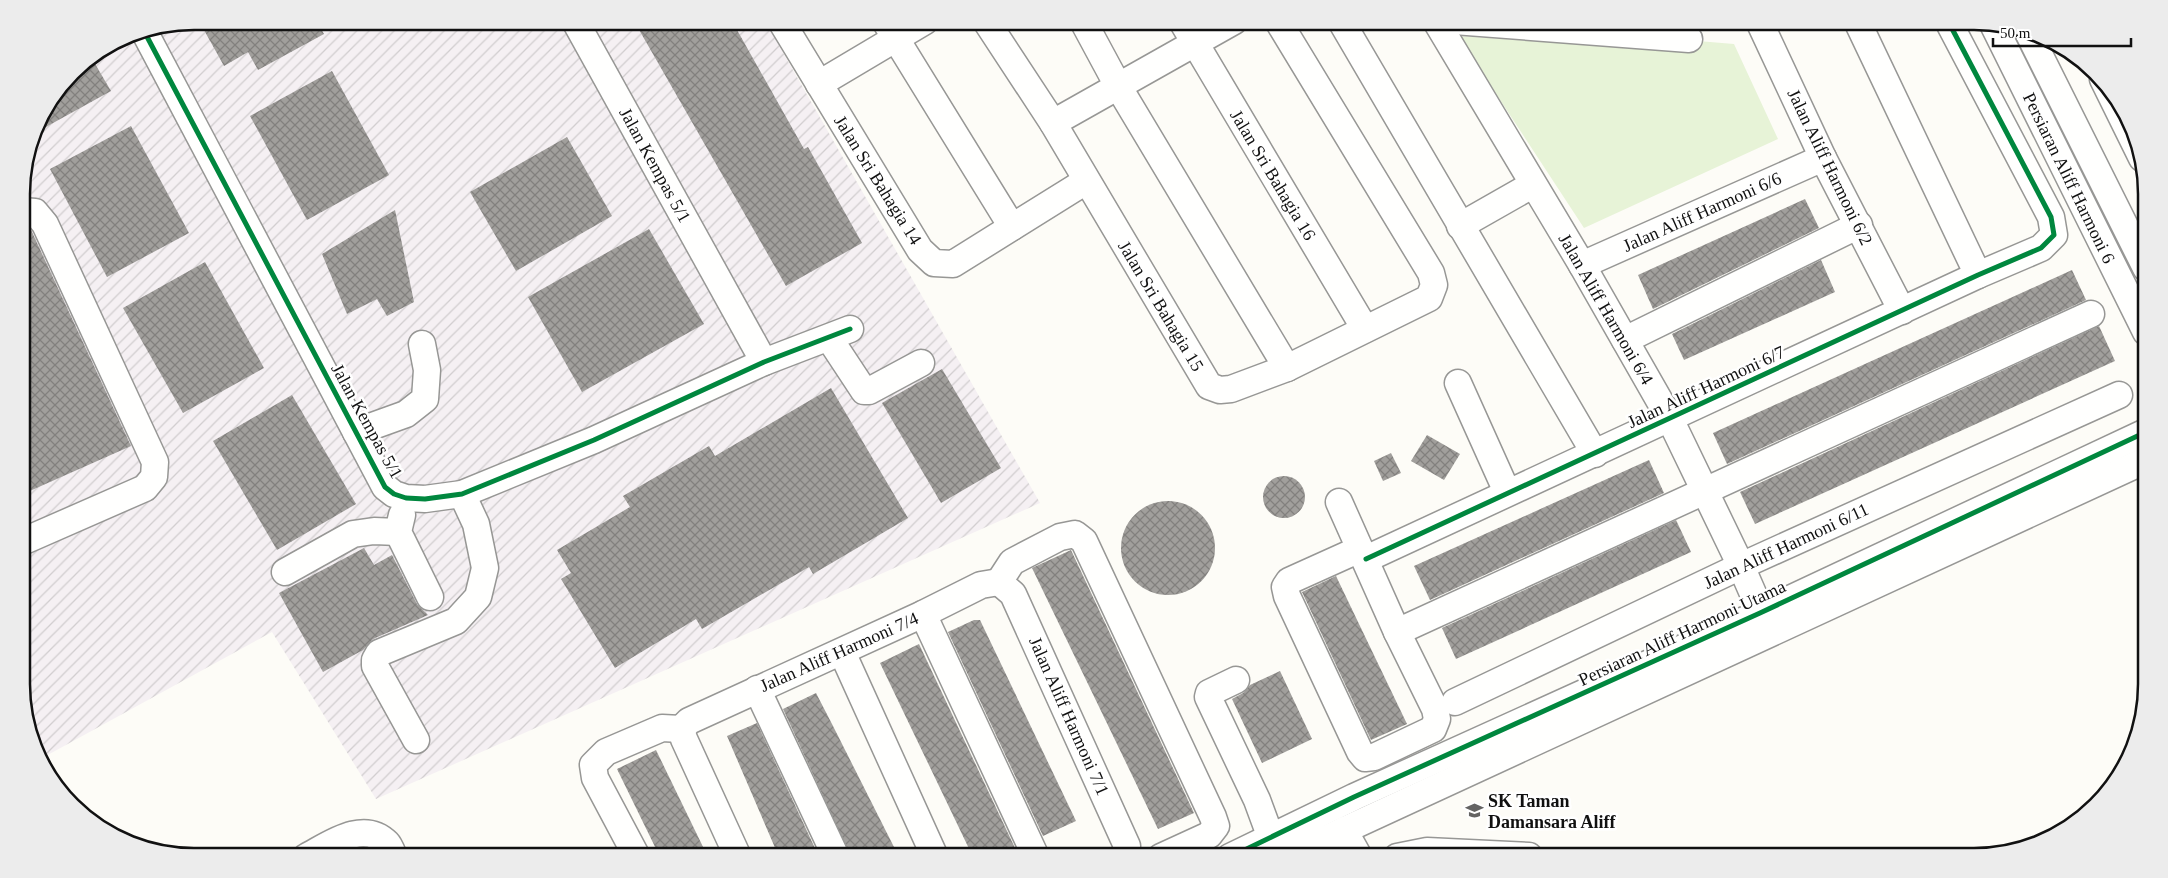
<svg xmlns="http://www.w3.org/2000/svg" width="2168" height="878" font-family="'Times New Roman',serif">
  <style>
    .industrial { fill: url(#industrial-furrows) }
    .park { fill: #e7f3d7 }
    .building { fill: url(#building-cross-hatch) }
    .lines { fill: none; stroke-linecap: round; stroke-linejoin: round }
    .minor-casing { stroke: #979795; stroke-width: 29 }
    .minor { stroke: #fffffe; stroke-width: 26 }
    .cycleway-casing { stroke: #fff; stroke-width: 8 }
    .cycleway { stroke: #00873e; stroke-width: 5 }
    .labels { text-anchor: middle; dominant-baseline: central; stroke-width: 5; stroke-linejoin: round; paint-order: stroke }
    .street-label { font-size: 18px; fill: #111; stroke: #fff }
    .poi-label { font-size: 18px; font-weight: bold; fill: #111; stroke: #fff; text-anchor: start }
    .rim { fill: none; stroke: #111; stroke-width: 2.5 }
  </style>
  <defs>
    <pattern id="industrial-furrows" width="10" height="10" patternUnits="userSpaceOnUse" patternTransform="scale(1.25)"><rect width="10" height="10" fill="#f5f0f3"/><path d="M-1 1l2-2M0 10L10 0M9 11l2-2" fill="none" stroke="#d1cdcf"/></pattern>
    <pattern id="building-cross-hatch" width="8" height="8" patternUnits="userSpaceOnUse" patternTransform="scale(1.25)"><rect width="8" height="8" fill="#a19f9c"/><path d="M0 0l8 8M0 8l8-8" fill="none" stroke="#82807e"/></pattern>
  </defs>
  <rect width="100%" height="100%" fill="#fdfcf7"/>
  <path class="industrial" d="M 194,21 L 765,21 L 1040,503 L 376,799 L 272,632 L 44,757 L 25,718 L 22,182 L 39,117 L 80,64 L 128,34 Z"/>
  <path class="park" d="M 1458,36 L 1696,52 L 1698,41 L 1734,44 L 1778,139 L 1584,228 Z"/>
  <g class="building">
    <path d="M 199,21 L 317,21 L 324,34 L 258,70 L 248,52 L 224,66 Z"/>
    <path d="M 634,21 L 732,21 L 804,149 L 808,147 L 862,243 L 786,286 Z"/>
    <path d="M 91,57 L 111,91 L 35,133 L 39,117 L 80,64 Z"/>
    <path d="M 332,71 L 389,175 L 307,220 L 250,116 Z"/>
    <path d="M 131,126 L 189,233 L 107,277 L 50,169 Z"/>
    <path d="M 567,137 L 612,216 L 516,271 L 470,192 Z"/>
    <path d="M 1805,199 L 1819,228 L 1653,309 L 1638,275 Z"/>
    <path d="M 395,210 L 414,302 L 387,316 L 377,299 L 347,314 L 322,254 Z"/>
    <path d="M 22,226 L 28,226 L 32,232 L 131,446 L 23,494 Z"/>
    <path d="M 649,229 L 704,324 L 582,392 L 528,297 Z"/>
    <path d="M 1821,260 L 1835,292 L 1684,360 L 1672,334 Z"/>
    <path d="M 205,262 L 264,368 L 183,413 L 123,308 Z"/>
    <path d="M 2072,270 L 2086,300 L 1727,464 L 1713,433 Z"/>
    <path d="M 2099,326 L 2115,361 L 1755,524 L 1740,492 Z"/>
    <path d="M 942,369 L 1001,468 L 941,503 L 882,403 Z"/>
    <path d="M 831,388 L 908,518 L 813,574 L 809,567 L 702,629 L 696,619 L 615,668 L 561,579 L 571,573 L 557,550 L 630,507 L 623,496 L 709,446 L 715,456 Z"/>
    <path d="M 292,395 L 356,504 L 277,550 L 213,441 Z"/>
    <path d="M 1427,435 L 1460,454 L 1444,480 L 1411,461 Z"/>
    <path d="M 1391,453 L 1401,473 L 1383,481 L 1374,461 Z"/>
    <path d="M 1649,460 L 1664,493 L 1430,600 L 1414,566 Z"/>
    <circle cx="1284" cy="497" r="21"/>
    <circle cx="1168" cy="548" r="47"/>
    <path d="M 1676,520 L 1691,552 L 1456,659 L 1442,628 Z"/>
    <path d="M 364,548 L 374,565 L 392,555 L 417,604 L 428,615 L 373,639 L 363,650 L 323,672 L 279,593 Z"/>
    <path d="M 1071,550 L 1194,813 L 1158,829 L 1032,568 Z"/>
    <path d="M 1336,576 L 1407,724 L 1371,740 L 1302,592 Z"/>
    <path d="M 974,620 L 980,620 L 1076,821 L 1043,836 L 948,632 Z"/>
    <path d="M 919,644 L 1015,848 L 996,857 L 973,857 L 880,663 Z"/>
    <path d="M 1280,671 L 1312,739 L 1262,763 L 1232,699 L 1243,693 L 1250,685 Z"/>
    <path d="M 816,693 L 833,726 L 899,857 L 851,857 L 783,709 Z"/>
    <path d="M 757,723 L 819,857 L 779,857 L 727,736 Z"/>
    <path d="M 656,750 L 705,851 L 694,857 L 660,857 L 617,769 Z"/>
  </g>
  <g class="lines">
    <defs>
      <g id="minor">
        <path d="M 575,21 L 764,362"/>
        <path d="M 781,21 L 920,250 L 934,263 L 953,264 L 1086,181"/>
        <path d="M 885,21 L 1012,227"/>
        <path d="M 986,21 L 1053,123 L 1209,386 L 1220,390 L 1231,389 L 1287,368 L 1429,298 L 1434,285 L 1431,273 L 1278,21"/>
        <path d="M 1083,21 L 1118,86 L 1287,368"/>
        <path d="M 1182,21 L 1365,329"/>
        <path d="M 1341,21 L 1595,454"/>
        <path d="M 1436,21 L 1582,265 L 1670,419 L 1741,566 L 1768,628"/>
        <path d="M 1454,21 L 1689,39"/>
        <path d="M 1759,21 L 1823,158 L 1902,311"/>
        <path d="M 1857,21 L 1978,275"/>
        <path d="M 1993,24 L 2146,332"/>
        <path d="M 2027,30 L 2146,268"/>
        <path d="M 144,31 L 385,487 L 394,494 L 406,498 L 425,499 L 462,494 L 594,440 L 764,362 L 850,329"/>
        <path d="M 2103,79 L 2142,158"/>
        <path d="M 819,84 L 925,21"/>
        <path d="M 1053,123 L 1234,21"/>
        <path d="M 22,211 L 35,212 L 45,224 L 155,462 L 154,477 L 145,488 L 24,541"/>
        <path d="M 1460,226 L 1532,185"/>
        <path d="M 1582,265 L 1823,158"/>
        <path d="M 829,338 L 864,391 L 869,391 L 921,363"/>
        <path d="M 1625,340 L 1859,225"/>
        <path d="M 1458,383 L 1507,492"/>
        <path d="M 356,432 L 406,414 L 425,399 L 427,370 L 422,344"/>
        <path d="M 1339,502 L 1397,632 L 1435,709 L 1437,719 L 1433,729 L 1374,757 L 1365,758 L 1360,752 L 1287,596 L 1285,587 L 1289,581 L 1360,549"/>
        <path d="M 402,515 L 398,532 L 430,597"/>
        <path d="M 1366,559 L 1978,275 L 2041,248 L 2054,235 L 2051,217 L 1948,21"/>
        <path d="M 285,572 L 353,534 L 374,531 L 398,532"/>
        <path d="M 999,582 L 1012,562 L 1060,537 L 1075,534 L 1084,541 L 1213,817 L 1216,826 L 1209,835 L 1161,857"/>
        <path d="M 999,582 L 1013,594 L 1127,846 L 1125,857"/>
        <path d="M 923,614 L 1036,857"/>
        <path d="M 1397,632 L 2091,314"/>
        <path d="M 842,652 L 935,857"/>
        <path d="M 1236,680 L 1209,693 L 1208,697 L 1257,800 L 1271,838"/>
        <path d="M 757,689 L 836,857"/>
        <path d="M 1455,702 L 1741,566 L 2119,395"/>
        <path d="M 681,729 L 689,721 L 923,614 L 981,585 L 999,582"/>
        <path d="M 681,729 L 684,739 L 738,857"/>
        <path d="M 416,740 L 375,666 L 375,660 L 379,653 L 456,621 L 478,597 L 485,568 L 476,524 L 462,494"/>
        <path d="M 1344,830 L 1359,857"/>
        <path d="M 306,857 C 329,845 363,819 387,843 C 390,846 392,852 394,857"/>
        <path d="M 637,857 L 595,778 L 593,765 L 606,752 L 662,728 L 681,729"/>
        <path d="M 1230,857 L 1354,797 L 1760,613 L 2146,432"/>
        <path d="M 1286,857 L 2146,460"/>
        <path d="M 1397,857 L 1427,851 L 1529,856"/>
      </g>
    </defs>
    <use href="#minor" class="minor-casing"/>
    <use href="#minor" class="minor"/>
    <defs>
      <g id="cycleway">
        <path d="M 144,31 L 385,487 L 394,494 L 406,498 L 425,499 L 462,494 L 594,440 L 764,362 L 850,329"/>
        <path d="M 1366,559 L 1978,275 L 2041,248 L 2054,235 L 2051,217 L 1948,21"/>
        <path d="M 1230,857 L 1354,797 L 1760,613 L 2146,432"/>
      </g>
    </defs>
    <use href="#cycleway" class="cycleway-casing"/>
    <use href="#cycleway" class="cycleway"/>
  </g>
  <defs>
    <symbol id="school-bare" viewBox="-9 -9 18 18"><path d="M0-5L7-2L0 1L-7-2ZM-4 1L0 2.5L4 1V4Q0 6-4 4Z" fill="#646362" stroke="#fff" stroke-width="2.5" paint-order="stroke"/></symbol>
  </defs>
  <g fill-rule="evenodd">
    <use href="#school-bare" x="1462" y="798" width="25" height="25"/>
  </g>
  <g class="labels">
    <g class="street-label">
      <text transform="translate(655 165) rotate(61)">Jalan Kempas 5/1</text>
      <text transform="translate(1830 167) rotate(64)">Jalan Aliff Harmoni 6/2</text>
      <text transform="translate(1273 175) rotate(59)">Jalan Sri Bahagia 16</text>
      <text transform="translate(2069 178) rotate(64)">Persiaran Aliff Harmoni 6</text>
      <text transform="translate(878 180) rotate(58)">Jalan Sri Bahagia 14</text>
      <text transform="translate(1702 212) rotate(-24)">Jalan Aliff Harmoni 6/6</text>
      <text transform="translate(1161 306) rotate(59)">Jalan Sri Bahagia 15</text>
      <text transform="translate(1606 309) rotate(60)">Jalan Aliff Harmoni 6/4</text>
      <text transform="translate(1706 387) rotate(-25)">Jalan Aliff Harmoni 6/7</text>
      <text transform="translate(367 421) rotate(61)">Jalan Kempas 5/1</text>
      <text transform="translate(1786 546) rotate(-25)">Jalan Aliff Harmoni 6/11</text>
      <text transform="translate(1682 633) rotate(-25)">Persiaran Aliff Harmoni Utama</text>
      <text transform="translate(839 652) rotate(-24)">Jalan Aliff Harmoni 7/4</text>
      <text transform="translate(1069 716) rotate(66)">Jalan Aliff Harmoni 7/1</text>
    </g>
    <g class="poi-label">
      <text x="1488" y="801">SK Taman<tspan x="1488" dy="21">Damansara Aliff</tspan></text>
    </g>
  </g>
  <path d="M0 0H2168V878H0ZM194 30H1974A164 164 0 0 1 2138 194V684A164 164 0 0 1 1974 848H194A164 164 0 0 1 30 684V194A164 164 0 0 1 194 30Z" fill="#ececec" fill-rule="evenodd"/>
  <path class="rim" d="M194 30H1974A164 164 0 0 1 2138 194V684A164 164 0 0 1 1974 848H194A164 164 0 0 1 30 684V194A164 164 0 0 1 194 30Z"/>
  <path d="M1993 38v8h138v-8" fill="none" stroke="#111111" stroke-width="2.5"/>
  <text x="2000" y="38" font-size="15" fill="#111111" stroke="#ffffff" stroke-width="4" paint-order="stroke">50 m</text>
</svg>
